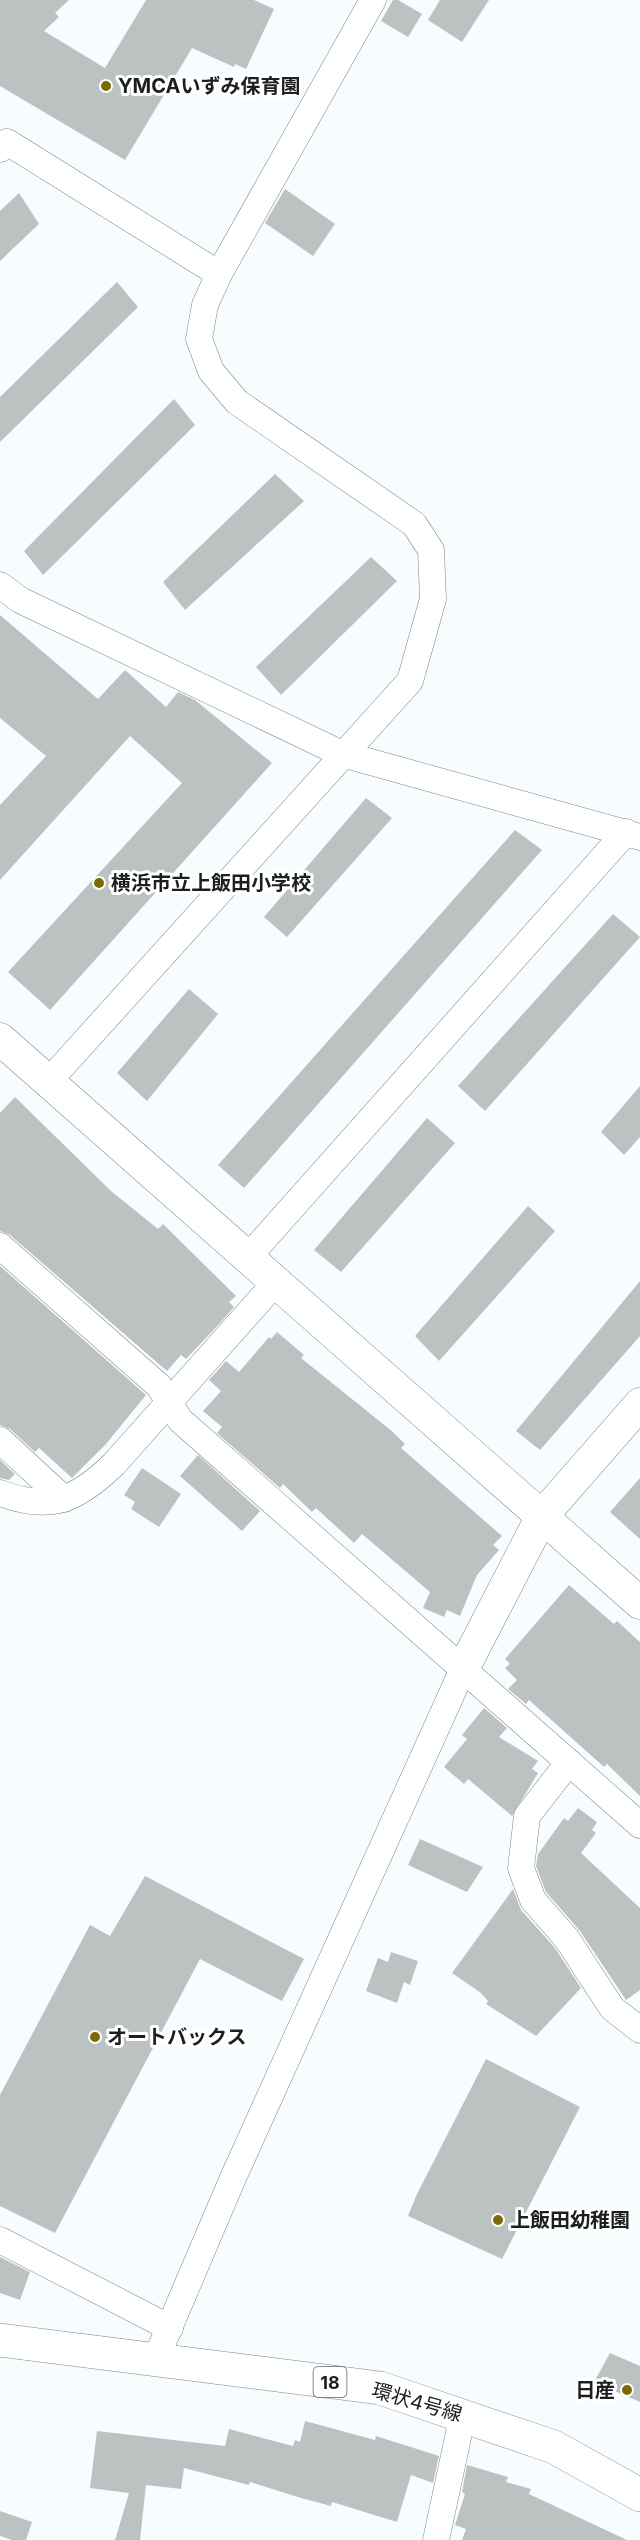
<svg xmlns="http://www.w3.org/2000/svg" width="640" height="2540" font-family="Inter,'Noto Sans JP',sans-serif">
  <style>
    .building { fill: #bcc2c2 }
    .lines { fill: none; stroke-linecap: round; stroke-linejoin: round }
    .minor-casing { stroke: #7f8485; stroke-width: 27 }
    .tertiary-casing { stroke: #7f8485; stroke-width: 33 }
    .primary-casing { stroke: #7f8485; stroke-width: 34 }
    .minor { stroke: #fff; stroke-width: 26 }
    .tertiary { stroke: #fff; stroke-width: 32 }
    .primary { stroke: #fff; stroke-width: 33 }
    .poi-dot { fill: #7c6b04; stroke: #fff; stroke-width: 2 }
    .labels { text-anchor: middle; dominant-baseline: central; stroke-width: 6; stroke-linejoin: round; paint-order: stroke }
    .shield { fill: #fff; stroke: #606262; stroke-width: 1.5 }
    .shield-label { font-size: 18px; font-weight: bold; fill: #1c1e1f }
    .poi-label { font-size: 20px; font-weight: bold; fill: #1c1e1f; stroke: #fff; text-anchor: start }
    .street-label { font-size: 20px; fill: #1c1e1f; stroke: #fff }
  </style>
  <rect width="100%" height="100%" fill="#f7fdff"/>
  <g class="building">
    <path d="M 0,0 L 69,0 L 55,13 L 59,17 L 44,31 L 105,68 L 146,0 L 254,0 L 274,9 L 246,69 L 235,64 L 234,67 L 192,48 L 125,160 L 0,86 Z"/>
    <path d="M 393,0 L 398,0 L 422,14 L 408,37 L 381,21 Z"/>
    <path d="M 440,0 L 489,0 L 462,42 L 428,20 Z"/>
    <path d="M 285,189 L 335,224 L 313,256 L 265,223 Z"/>
    <path d="M 19,193 L 39,224 L 0,261 L 0,211 Z"/>
    <path d="M 117,282 L 138,307 L 0,442 L 0,397 Z"/>
    <path d="M 174,399 L 195,425 L 43,575 L 24,551 Z"/>
    <path d="M 275,474 L 304,501 L 185,610 L 163,582 Z"/>
    <path d="M 371,557 L 397,581 L 281,695 L 256,667 Z"/>
    <path d="M 0,615 L 98,699 L 125,670 L 166,707 L 178,692 L 195,700 L 272,763 L 50,1010 L 8,972 L 182,783 L 130,736 L 0,880 L 0,805 L 46,756 L 0,718 Z"/>
    <path d="M 366,798 L 392,818 L 287,937 L 264,917 Z"/>
    <path d="M 515,830 L 542,850 L 244,1188 L 218,1165 Z"/>
    <path d="M 613,914 L 640,937 L 485,1111 L 458,1086 Z"/>
    <path d="M 189,989 L 218,1014 L 147,1101 L 117,1073 Z"/>
    <path d="M 640,1086 L 640,1137 L 624,1155 L 601,1132 Z"/>
    <path d="M 15,1097 L 111,1191 L 158,1229 L 163,1224 L 236,1296 L 229,1302 L 234,1307 L 221,1322 L 186,1359 L 181,1355 L 167,1371 L 10,1235 L 0,1231 L 0,1113 Z"/>
    <path d="M 427,1118 L 455,1143 L 341,1272 L 314,1250 Z"/>
    <path d="M 528,1206 L 555,1231 L 439,1361 L 415,1336 Z"/>
    <path d="M 0,1266 L 146,1395 L 106,1444 L 72,1478 L 39,1448 L 35,1452 L 10,1429 L 0,1425 Z"/>
    <path d="M 640,1281 L 640,1336 L 540,1450 L 516,1431 Z"/>
    <path d="M 277,1332 L 304,1355 L 301,1358 L 393,1432 L 405,1444 L 401,1448 L 502,1536 L 493,1545 L 499,1550 L 477,1575 L 460,1616 L 447,1610 L 444,1617 L 423,1608 L 430,1592 L 362,1534 L 354,1543 L 316,1508 L 312,1512 L 283,1484 L 280,1488 L 217,1433 L 222,1427 L 203,1411 L 221,1391 L 209,1380 L 226,1361 L 239,1372 L 269,1337 L 271,1339 Z"/>
    <path d="M 198,1455 L 260,1511 L 242,1531 L 180,1476 Z"/>
    <path d="M 0,1460 L 15,1474 L 9,1480 L 0,1478 Z"/>
    <path d="M 142,1468 L 181,1494 L 159,1527 L 131,1509 L 135,1502 L 124,1495 Z"/>
    <path d="M 640,1478 L 640,1539 L 610,1512 Z"/>
    <path d="M 569,1585 L 614,1624 L 617,1621 L 640,1642 L 640,1796 L 607,1764 L 604,1767 L 529,1700 L 526,1704 L 508,1689 L 517,1680 L 505,1668 L 510,1664 L 505,1659 Z"/>
    <path d="M 484,1708 L 507,1728 L 499,1737 L 538,1761 L 532,1769 L 538,1773 L 512,1816 L 468,1779 L 464,1784 L 444,1767 L 467,1739 L 462,1735 Z"/>
    <path d="M 578,1808 L 597,1822 L 592,1830 L 596,1833 L 581,1853 L 640,1908 L 640,1990 L 626,2000 L 580,1931 L 546,1892 L 536,1866 L 538,1854 L 564,1818 L 568,1821 Z"/>
    <path d="M 420,1839 L 483,1867 L 467,1892 L 408,1865 Z"/>
    <path d="M 145,1876 L 304,1959 L 282,2001 L 200,1959 L 55,2233 L 0,2206 L 0,2095 L 90,1925 L 110,1936 Z"/>
    <path d="M 513,1889 L 521,1910 L 555,1948 L 581,1988 L 536,2036 L 486,2004 L 488,2001 L 481,1993 L 452,1973 Z"/>
    <path d="M 391,1952 L 418,1961 L 410,1985 L 404,1982 L 397,2003 L 366,1991 L 378,1958 L 388,1962 Z"/>
    <path d="M 486,2059 L 580,2107 L 502,2259 L 408,2216 L 417,2194 Z"/>
    <path d="M 0,2257 L 30,2272 L 20,2300 L 0,2293 Z"/>
    <path d="M 610,2353 L 640,2366 L 640,2402 L 594,2382 Z"/>
    <path d="M 305,2421 L 375,2440 L 376,2436 L 439,2456 L 433,2483 L 411,2475 L 397,2522 L 332,2502 L 331,2506 L 301,2498 L 250,2482 L 249,2485 L 184,2468 L 181,2489 L 146,2485 L 140,2540 L 115,2540 L 129,2493 L 90,2488 L 97,2431 L 225,2446 L 229,2429 L 293,2446 L 295,2440 L 300,2442 Z"/>
    <path d="M 467,2465 L 508,2477 L 506,2482 L 531,2489 L 529,2494 L 627,2540 L 462,2540 L 466,2529 L 455,2525 L 465,2494 L 462,2492 Z"/>
    <path d="M 0,2511 L 32,2522 L 26,2540 L 12,2540 L 0,2536 Z"/>
  </g>
  <g class="lines">
    <defs>
      <g id="minor">
        <path d="M 0,149 L 7,142 L 219,274"/>
        <path d="M 0,585 L 20,600 L 342,754 L 640,837"/>
        <path d="M 48,1082 L 410,681 L 433,599 L 431,550 L 414,524 L 237,402 L 211,371 L 199,339 L 205,305 L 219,274 L 373,0"/>
        <path d="M 0,1246 L 159,1386 L 180,1420 L 640,1825"/>
        <path d="M 248,1257 L 626,832"/>
        <path d="M 0,1440 L 64,1499"/>
        <path d="M 0,1493 C 50,1512 77,1500 114,1464 L 276,1282"/>
        <path d="M 569,1762 L 527,1816 L 521,1868 L 533,1900 L 567,1939 L 612,2008 L 640,2030"/>
        <path d="M 0,2240 L 170,2328"/>
        <path d="M 155,2361 L 233,2178 L 463,1669"/>
        <path d="M 436,2540 L 463,2414"/>
      </g>
      <g id="tertiary">
        <path d="M 0,1039 L 640,1603"/>
        <path d="M 463,1669 L 542,1516 L 640,1404"/>
      </g>
      <path id="primary" d="M 0,2340 L 380,2388 L 554,2447 L 640,2495"/>
    </defs>
    <use href="#minor" class="minor-casing"/>
    <use href="#tertiary" class="tertiary-casing"/>
    <use href="#primary" class="primary-casing"/>
    <use href="#minor" class="minor"/>
    <use href="#tertiary" class="tertiary"/>
    <use href="#primary" class="primary"/>
  </g>
  <g class="poi-dot">
    <circle cx="106" cy="86" r="6"/>
    <circle cx="99" cy="883" r="6"/>
    <circle cx="95" cy="2037" r="6"/>
    <circle cx="498" cy="2220" r="6"/>
    <circle cx="627" cy="2390" r="6"/>
  </g>
  <g class="labels">
    <rect class="shield" x="313.5" y="2367" width="33" height="30" rx="4.5"/>
    <g class="shield-label">
      <text x="330" y="2382">18</text>
    </g>
    <g class="poi-label">
      <text x="118" y="86">YMCAいずみ保育園</text>
      <text x="111" y="883">横浜市立上飯田小学校</text>
      <text x="107" y="2037">オートバックス</text>
      <text x="510" y="2220">上飯田幼稚園</text>
      <text x="615" y="2390" text-anchor="end">日産</text>
    </g>
    <g class="street-label">
      <text transform="translate(417 2402) rotate(16)">環状4号線</text>
    </g>
  </g>
</svg>
